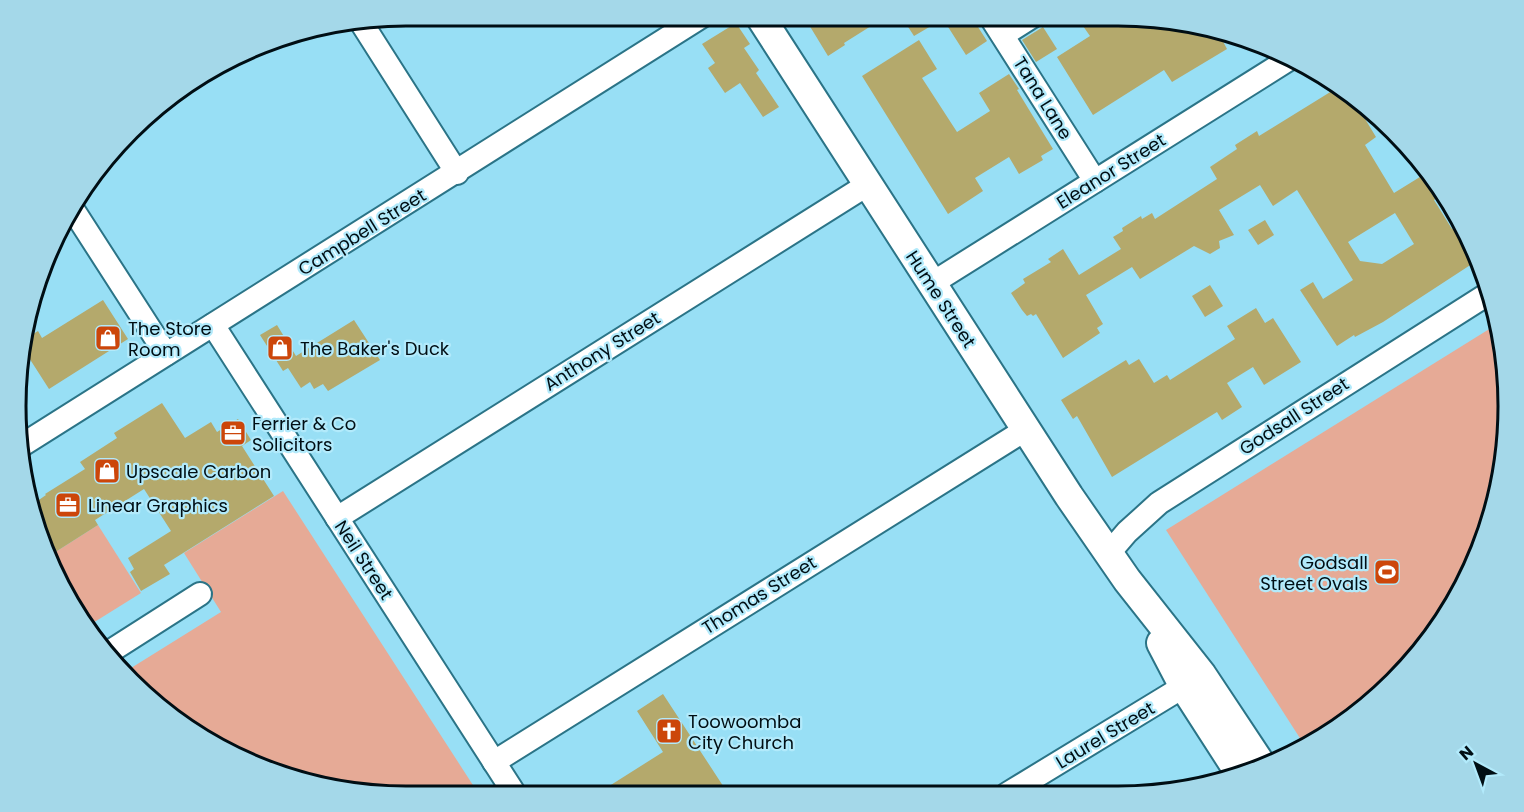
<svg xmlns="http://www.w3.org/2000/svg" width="1524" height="812" font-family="Poppins,sans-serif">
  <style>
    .green { fill: #e6aa96 }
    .building { fill: #b4a96c; fill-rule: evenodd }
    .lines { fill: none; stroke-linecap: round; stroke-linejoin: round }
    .minor-casing { stroke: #2b7487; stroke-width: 26 }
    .tertiary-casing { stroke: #2b7487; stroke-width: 32 }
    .minor { stroke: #fff; stroke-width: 22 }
    .tertiary { stroke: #fff; stroke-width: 28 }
    .labels { text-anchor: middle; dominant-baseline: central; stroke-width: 4.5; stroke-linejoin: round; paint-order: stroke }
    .street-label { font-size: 18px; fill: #000e14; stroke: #b2eafb }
    .poi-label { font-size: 18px; fill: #000e14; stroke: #b2eafb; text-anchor: start }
    .rim { fill: none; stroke: #000e14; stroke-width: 3 }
  </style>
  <rect width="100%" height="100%" fill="#98dff5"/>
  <g class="green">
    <path d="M 1499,323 L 1508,380 L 1506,457 L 1488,531 L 1457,601 L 1412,664 L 1336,731 L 1305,746 L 1166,530 Z"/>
    <path d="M 283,491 L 480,796 L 381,796 L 304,784 L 211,745 L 123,673 L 221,612 L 184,553 Z"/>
    <path d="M 98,525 L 141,593 L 88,626 L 46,558 Z"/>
  </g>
  <g class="building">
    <path d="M 803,15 L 885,16 L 887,16 L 844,43 L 845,45 L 828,56 Z"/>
    <path d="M 901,16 L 971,16 L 987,41 L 966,55 L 943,19 L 914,36 Z"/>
    <path d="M 1076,16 L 1143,16 L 1216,28 L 1227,49 L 1172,82 L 1164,70 L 1093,115 L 1057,57 L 1090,36 Z"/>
    <path d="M 736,23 L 750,44 L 744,48 L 759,70 L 756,73 L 779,107 L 763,117 L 740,83 L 725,93 L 708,68 L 715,63 L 702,44 Z"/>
    <path d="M 1043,27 L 1057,49 L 1036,62 L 1022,40 Z"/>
    <path d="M 919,40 L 937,69 L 922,78 L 957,132 L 990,111 L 979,93 L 1009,74 L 1019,89 L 1017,90 L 1053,149 L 1041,156 L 1043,160 L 1019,174 L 1009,157 L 975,178 L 983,191 L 948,214 L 862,76 Z"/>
    <path d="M 1340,86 L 1350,94 L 1376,137 L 1365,145 L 1394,193 L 1428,172 L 1442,195 L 1434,200 L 1452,229 L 1457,226 L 1478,260 L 1383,322 L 1355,337 L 1354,335 L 1337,346 L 1300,290 L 1313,282 L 1323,299 L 1353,280 L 1297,190 L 1273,206 L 1260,185 L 1219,210 L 1234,235 L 1219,241 L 1220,248 L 1210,254 L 1194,246 L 1140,279 L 1132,267 L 1086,295 L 1103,324 L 1097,328 L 1100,333 L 1063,358 L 1036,314 L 1033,316 L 1031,314 L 1027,316 L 1022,310 L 1011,293 L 1025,283 L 1023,279 L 1051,262 L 1048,259 L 1063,249 L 1079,275 L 1121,249 L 1113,237 L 1123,231 L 1122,228 L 1141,216 L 1142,219 L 1152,213 L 1155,219 L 1217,179 L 1210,167 L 1237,149 L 1235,145 L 1257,131 L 1259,136 ZM 1395,213 L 1414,244 L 1382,264 L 1360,261 L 1348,242 Z"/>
    <path d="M 1265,220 L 1274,235 L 1258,245 L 1248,230 Z"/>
    <path d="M 1210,285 L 1223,306 L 1205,317 L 1192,296 Z"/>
    <path d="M 103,300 L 128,339 L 49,389 L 24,350 L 25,339 L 38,331 L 42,338 Z"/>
    <path d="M 1256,308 L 1265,323 L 1273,318 L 1301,362 L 1264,385 L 1253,367 L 1227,383 L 1242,407 L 1222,420 L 1217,412 L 1112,477 L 1077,416 L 1073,419 L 1061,400 L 1126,360 L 1129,365 L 1139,359 L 1154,383 L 1167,375 L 1170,380 L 1235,339 L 1227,326 Z"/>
    <path d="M 354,320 L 380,360 L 328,391 L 323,384 L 314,389 L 310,382 L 301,388 L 288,368 L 283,371 L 260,335 L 277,325 L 296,356 Z"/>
    <path d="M 162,403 L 185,438 L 211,422 L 217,432 L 238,419 L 251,440 L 242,446 L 274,496 L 164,565 L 170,574 L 141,591 L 130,572 L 134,569 L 128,558 L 171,531 L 144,489 L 95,520 L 98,525 L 46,558 L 33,504 L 46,495 L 45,494 L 85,469 L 80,462 L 117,438 L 114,433 Z"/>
    <path d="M 663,694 L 729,795 L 595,795 L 663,752 L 637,711 Z"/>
  </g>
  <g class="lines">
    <defs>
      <g id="minor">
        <path d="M 990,16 L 1095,181"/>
        <path d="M 361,22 L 457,173"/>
        <path d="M 1003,35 L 1033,16"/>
        <path d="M 72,208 L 166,354"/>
        <path d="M 931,284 L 1291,58"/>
        <path d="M 213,325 L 516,796"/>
        <path d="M 19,447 L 704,15"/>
        <path d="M 337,518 L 867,185"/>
        <path d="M 1109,553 L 1127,532 L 1159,503 L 1491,292"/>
        <path d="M 106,654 L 200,594"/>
        <path d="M 494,762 L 1025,430"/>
        <path d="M 1007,794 L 1196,679"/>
      </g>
      <g id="tertiary">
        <path d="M 759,15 L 1069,496 L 1127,580 L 1202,675 L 1263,767"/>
        <path d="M 1161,643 L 1184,687 L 1242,777"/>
      </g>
    </defs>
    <use href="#minor" class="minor-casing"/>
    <use href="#tertiary" class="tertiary-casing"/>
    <use href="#minor" class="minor"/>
    <use href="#tertiary" class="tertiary"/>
  </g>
  <defs>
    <symbol id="shop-square" viewBox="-11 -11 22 22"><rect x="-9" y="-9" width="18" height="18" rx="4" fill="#cc460a" stroke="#b2eafb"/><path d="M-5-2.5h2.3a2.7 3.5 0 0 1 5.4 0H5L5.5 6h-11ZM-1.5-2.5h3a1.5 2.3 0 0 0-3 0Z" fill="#fff"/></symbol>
    <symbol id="office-square" viewBox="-11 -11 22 22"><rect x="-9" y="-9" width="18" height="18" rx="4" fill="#cc460a" stroke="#b2eafb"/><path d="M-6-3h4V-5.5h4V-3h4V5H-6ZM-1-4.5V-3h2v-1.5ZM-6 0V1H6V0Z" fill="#fff"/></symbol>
    <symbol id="stadium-square" viewBox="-11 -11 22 22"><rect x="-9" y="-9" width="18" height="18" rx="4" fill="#cc460a" stroke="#b2eafb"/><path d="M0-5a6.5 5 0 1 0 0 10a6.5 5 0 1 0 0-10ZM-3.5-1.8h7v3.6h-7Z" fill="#fff"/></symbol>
    <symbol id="church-square" viewBox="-11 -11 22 22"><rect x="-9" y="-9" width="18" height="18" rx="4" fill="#cc460a" stroke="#b2eafb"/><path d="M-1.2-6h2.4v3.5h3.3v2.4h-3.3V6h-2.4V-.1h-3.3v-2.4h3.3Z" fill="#fff"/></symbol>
  </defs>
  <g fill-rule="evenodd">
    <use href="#shop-square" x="93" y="323" width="30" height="30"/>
    <use href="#shop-square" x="265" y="333" width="30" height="30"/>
    <use href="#office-square" x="218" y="418" width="30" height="30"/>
    <use href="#shop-square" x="92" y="456" width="30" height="30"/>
    <use href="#office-square" x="53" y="490" width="30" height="30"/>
    <use href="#stadium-square" x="1372" y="557" width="30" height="30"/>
    <use href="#church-square" x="654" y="716" width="30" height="30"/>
  </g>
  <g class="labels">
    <g class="street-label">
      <text transform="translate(1043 98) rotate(58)">Tana Lane</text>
      <text transform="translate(1111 171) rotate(-32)">Eleanor Street</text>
      <text transform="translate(362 232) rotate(-32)">Campbell Street</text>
      <text transform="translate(941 299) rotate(57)">Hume Street</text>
      <text transform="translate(602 351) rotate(-32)">Anthony Street</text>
      <text transform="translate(1294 416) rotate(-33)">Godsall Street</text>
      <text transform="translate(364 560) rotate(57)">Neil Street</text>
      <text transform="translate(759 595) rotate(-32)">Thomas Street</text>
      <text transform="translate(1105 735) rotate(-31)">Laurel Street</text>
    </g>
    <g class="poi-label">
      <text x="128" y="328">The Store<tspan x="128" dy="21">Room</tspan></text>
      <text x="300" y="348">The Baker's Duck</text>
      <text x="252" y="423">Ferrier &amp; Co<tspan x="252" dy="21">Solicitors</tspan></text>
      <text x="126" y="471">Upscale Carbon</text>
      <text x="88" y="505">Linear Graphics</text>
      <text x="1368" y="562" text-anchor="end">Godsall<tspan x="1368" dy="21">Street Ovals</tspan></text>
      <text x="688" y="721">Toowoomba<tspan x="688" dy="21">City Church</tspan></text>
    </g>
  </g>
  <path d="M0 0H1524V812H0ZM406 26H1118A380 380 0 0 1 1498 406V406A380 380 0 0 1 1118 786H406A380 380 0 0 1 26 406V406A380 380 0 0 1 406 26Z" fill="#a4d8e9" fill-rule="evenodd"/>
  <path class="rim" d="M406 26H1118A380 380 0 0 1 1498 406V406A380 380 0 0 1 1118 786H406A380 380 0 0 1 26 406V406A380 380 0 0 1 406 26Z"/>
  <g transform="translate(1476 764) rotate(319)" stroke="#b2eafb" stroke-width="4.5" paint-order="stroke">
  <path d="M0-4.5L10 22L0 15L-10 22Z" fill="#000e14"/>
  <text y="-9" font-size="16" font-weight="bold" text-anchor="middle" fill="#000e14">N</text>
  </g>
</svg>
